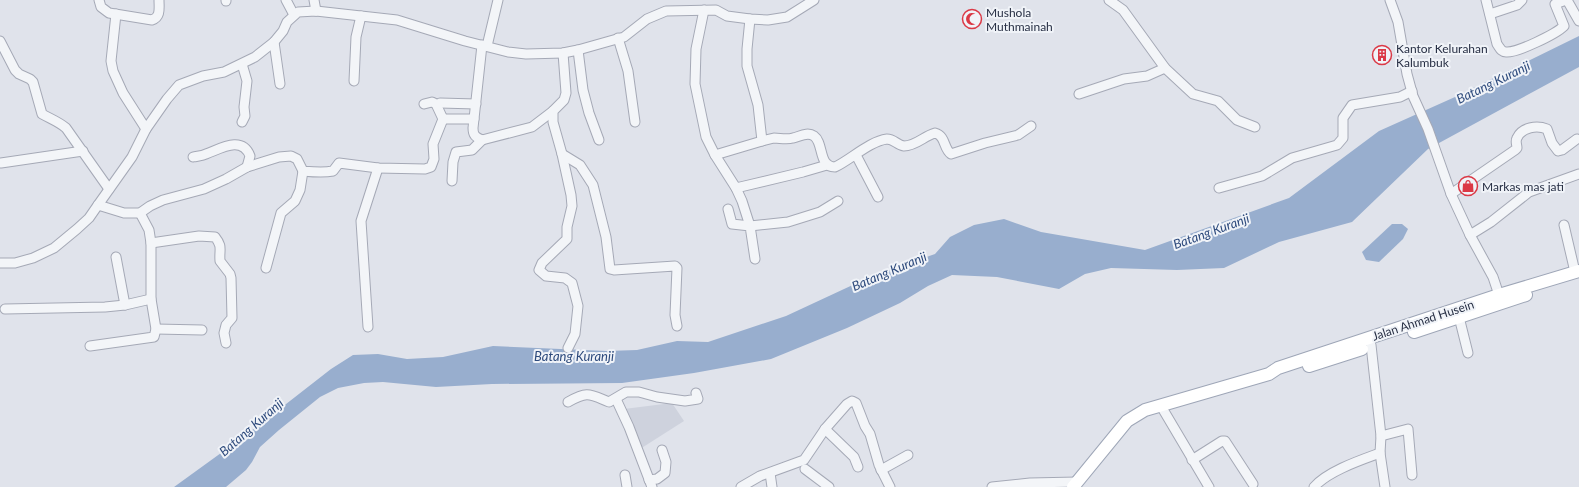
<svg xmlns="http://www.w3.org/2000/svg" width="1579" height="487" font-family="Lato,sans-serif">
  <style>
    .built { fill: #ced2dd }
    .water { fill: #98aece }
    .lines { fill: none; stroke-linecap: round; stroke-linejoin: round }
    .minor-casing { stroke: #a5a9b6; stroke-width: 11 }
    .major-casing { stroke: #9ea6b7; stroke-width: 14 }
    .minor { stroke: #f3f5f8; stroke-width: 9 }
    .major { stroke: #fff; stroke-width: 12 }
    .labels { text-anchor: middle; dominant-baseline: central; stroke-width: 4; stroke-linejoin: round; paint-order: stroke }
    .poi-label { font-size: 12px; fill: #272f44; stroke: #f0f3f8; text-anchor: start }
    .street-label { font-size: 12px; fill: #272f44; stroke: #f0f3f8 }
    .water-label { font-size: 13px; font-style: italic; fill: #2d4a7c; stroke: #f0f3f8 }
  </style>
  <rect width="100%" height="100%" fill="#e0e3eb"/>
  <path class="built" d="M 672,403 L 684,421 L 640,449 L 624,409 Z"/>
  <g class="water">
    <path d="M 1579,36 L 1579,67 L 1428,149 L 1352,222 L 1279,242 L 1224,268 L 1177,270 L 1111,268 L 1085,274 L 1059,289 L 997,277 L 952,275 L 928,286 L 900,303 L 847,328 L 771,359 L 694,373 L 622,383 L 492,384 L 436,387 L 383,382 L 364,383 L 338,388 L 320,397 L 279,430 L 260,447 L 252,462 L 246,470 L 226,487 L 174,487 L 250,432 L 331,369 L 353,355 L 378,354 L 407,359 L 443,357 L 493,346 L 607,351 L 637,350 L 677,341 L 708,342 L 786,316 L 872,276 L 935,254 L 950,237 L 974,225 L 1004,219 L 1041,232 L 1145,250 L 1289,198 L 1379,131 L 1455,97 Z"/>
    <path d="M 1392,224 L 1402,224 L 1408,229 L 1403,239 L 1379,262 L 1366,260 L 1362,252 Z"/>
  </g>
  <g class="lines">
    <defs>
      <g id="minor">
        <path d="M 99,0 L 101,7 L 109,13 L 152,20 C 161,17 159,8 159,0"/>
        <path d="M 226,0 L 226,1"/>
        <path d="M 286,0 L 294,15"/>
        <path d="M 314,0 L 316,11"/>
        <path d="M 1109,0 L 1123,10 L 1165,68 L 1193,94 L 1218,101 L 1237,120 L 1255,127"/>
        <path d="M 1390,0 L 1398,22 L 1407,74 L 1413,96 L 1428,129 L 1451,194 L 1470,235 L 1493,277 L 1499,295"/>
        <path d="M 1486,0 L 1497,44 C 1500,48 1501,52 1506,52 C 1517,53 1556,34 1564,26 L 1555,4 L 1566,0"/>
        <path d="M 1567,0 L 1579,21"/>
        <path d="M 704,10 L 696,49 L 695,84 L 706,137 L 715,155 L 736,188 L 742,201 L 750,226 L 788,222 L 820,212 L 838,201"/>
        <path d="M 116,14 L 111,61 L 113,71 L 123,93 L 146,129"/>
        <path d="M 1490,14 L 1517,5 L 1522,0"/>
        <path d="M 618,38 L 628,71 L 635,122"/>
        <path d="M 0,41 L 15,70 L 19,74 L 30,79 L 33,82 L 42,114 C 51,119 59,122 66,128 L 109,189"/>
        <path d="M 274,42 L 280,84"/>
        <path d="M 482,45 L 473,128 C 473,136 476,137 482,140 L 532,127 L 553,111"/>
        <path d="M 487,46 L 498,0"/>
        <path d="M 578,50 L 583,90 L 589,113 L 599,140"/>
        <path d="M 563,53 L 566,93 L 564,100 L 553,111 L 553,122 L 562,154 L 571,195 L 572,206 L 567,227 L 567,239 L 542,263 L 539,270 L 546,276 L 565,278 L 572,283 L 578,306 L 575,334 L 568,348"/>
        <path d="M 242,64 L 247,81 L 244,107 L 245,116 L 242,122"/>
        <path d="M 354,81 L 356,37 L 361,16"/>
        <path d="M 1079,94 L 1124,79 L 1147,76 L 1165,68"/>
        <path d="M 440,103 L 476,104"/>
        <path d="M 443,119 L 474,119"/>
        <path d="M 762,141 C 766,140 770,139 774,138 C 780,138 786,140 793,138 C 799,137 807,131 814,136 C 824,143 818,167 835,167 C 850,160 870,141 887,139 C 894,139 897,145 904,146 C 916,146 924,136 935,133 C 946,136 943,148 951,154 L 985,143 L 1018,135 L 1031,126"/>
        <path d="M 562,154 L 580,165 L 593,185 L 606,237 L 610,269 L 614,270 L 675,266 L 677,268 L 675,315 L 677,326"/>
        <path d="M 715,155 L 762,141 L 758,105 L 747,66 L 747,49 L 750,19"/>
        <path d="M 856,155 L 878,197"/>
        <path d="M 193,157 C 197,156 202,156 206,154 C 220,149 242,135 250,156 L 247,167"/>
        <path d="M 1,163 L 83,151"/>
        <path d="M 452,181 L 453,162 L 456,152 L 472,150 L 482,140"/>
        <path d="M 736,188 L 803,172 L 827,165"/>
        <path d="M 1219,188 L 1262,176 L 1292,158 L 1337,145 L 1343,138 L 1343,118 L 1352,105 L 1400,97 L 1412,91"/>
        <path d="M 1451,194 L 1515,150 L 1517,148 C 1517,144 1515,142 1517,138 C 1522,127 1537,125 1547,129 L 1552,143 L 1558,151 L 1562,150 L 1577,139"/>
        <path d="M 98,205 L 124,213 L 140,213 L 150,206 L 163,200 L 204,189 L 226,179 L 247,167 L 279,157 L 291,156 L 297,159 L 303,171 C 314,172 323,173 333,171 L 339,163 L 378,168 L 425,169 L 431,167 L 434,159 L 433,144 L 443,119 L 436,104 L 432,102 L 424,104"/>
        <path d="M 728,209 L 732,224 L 750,226 L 755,259"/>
        <path d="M 1564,225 L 1575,272"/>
        <path d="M 1470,235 L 1491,222 L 1529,192 L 1579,174"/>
        <path d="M 151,243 L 199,236 L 215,237 C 223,247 219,249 220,261 L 230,274 L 231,278 L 232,318 L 226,325 L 224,333 L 226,343"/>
        <path d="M 116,257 L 125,305"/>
        <path d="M 0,263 L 15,263 L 33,258 L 54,248 L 77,229 L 89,218 L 98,205 L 132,157 L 146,129 L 167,99 L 179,85 L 203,76 L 224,72 L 255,57 L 274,42 L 283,31 L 287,22 L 298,12 L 316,11 L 397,20 L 465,41 L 508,52 L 526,54 L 563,53 L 578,50 L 624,37 L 647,19 L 666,11 L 716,10 L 727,16 L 750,19 L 768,20 L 787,17 L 814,0"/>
        <path d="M 266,268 L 281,213 L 295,201 L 300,190 L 303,171"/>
        <path d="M 5,309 L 105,307 L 125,305 L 151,299"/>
        <path d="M 1459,317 L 1468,353"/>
        <path d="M 368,327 L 361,221 L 378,168"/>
        <path d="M 156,329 L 202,330"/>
        <path d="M 1371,345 L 1381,436 L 1380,453 L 1385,487"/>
        <path d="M 90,346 L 154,337 L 156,329 L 151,299 L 151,243 L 149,230 L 140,213"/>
        <path d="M 616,399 L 629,427 L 652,487"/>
        <path d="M 568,402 C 588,391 589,394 609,402 L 626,392 L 639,392 L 657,397 L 685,401 L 698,399 L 696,393"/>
        <path d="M 1161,406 L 1209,487"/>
        <path d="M 825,429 L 854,457 L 858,467"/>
        <path d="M 1381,436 L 1408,429 L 1412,475"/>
        <path d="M 1192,460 L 1222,441 L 1225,441 L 1253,484"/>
        <path d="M 805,469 L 829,487"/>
        <path d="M 881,470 L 908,455"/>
        <path d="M 770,473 L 772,487"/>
        <path d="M 625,475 L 627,487"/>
        <path d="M 649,480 L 657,479 L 665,473 L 666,462 L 662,450"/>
        <path d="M 741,487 L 760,476 L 804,460 L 825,429 L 847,404 L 852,401 L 856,403 L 865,426 L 870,434 L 879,465 L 890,487"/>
        <path d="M 992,487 L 1030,483 L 1077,482"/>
        <path d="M 1314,487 C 1328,471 1361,460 1380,453"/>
      </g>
      <g id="major">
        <path d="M 1414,332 L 1526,295"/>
        <path d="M 1309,366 L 1362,349"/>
        <path d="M 1073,487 L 1127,421 L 1145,410 L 1269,374 L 1278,368 L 1499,295 L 1579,271"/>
      </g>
    </defs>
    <use href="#minor" class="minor-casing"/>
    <use href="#major" class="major-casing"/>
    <use href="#minor" class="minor"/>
    <use href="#major" class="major"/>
  </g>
  <defs>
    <symbol id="mosque-ring" viewBox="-11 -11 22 22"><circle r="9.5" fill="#f0f3f8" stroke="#db3946" stroke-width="1.5"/><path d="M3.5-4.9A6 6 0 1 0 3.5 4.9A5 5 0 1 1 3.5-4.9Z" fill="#db3946"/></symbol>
    <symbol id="building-ring" viewBox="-11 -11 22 22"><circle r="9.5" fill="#f0f3f8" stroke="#db3946" stroke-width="1.5"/><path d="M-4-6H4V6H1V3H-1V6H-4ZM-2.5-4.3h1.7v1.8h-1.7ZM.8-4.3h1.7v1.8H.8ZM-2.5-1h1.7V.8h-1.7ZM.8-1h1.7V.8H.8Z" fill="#db3946"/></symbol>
    <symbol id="shop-ring" viewBox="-11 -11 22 22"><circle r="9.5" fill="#f0f3f8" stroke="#db3946" stroke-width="1.5"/><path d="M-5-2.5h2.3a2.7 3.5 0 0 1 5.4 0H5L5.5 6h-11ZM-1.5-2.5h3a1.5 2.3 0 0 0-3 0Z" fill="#db3946"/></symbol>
  </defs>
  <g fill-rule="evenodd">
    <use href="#mosque-ring" x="961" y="8" width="22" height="22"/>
    <use href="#building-ring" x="1371" y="44" width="22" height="22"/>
    <use href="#shop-ring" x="1457" y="175" width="22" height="22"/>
  </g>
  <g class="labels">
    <g class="poi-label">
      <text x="986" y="12">Mushola<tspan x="986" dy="14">Muthmainah</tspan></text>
      <text x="1396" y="48">Kantor Kelurahan<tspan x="1396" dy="14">Kalumbuk</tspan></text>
      <text x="1482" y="186">Markas mas jati</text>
    </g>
    <g class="street-label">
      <text transform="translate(1423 320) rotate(-18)">Jalan Ahmad Husein</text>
    </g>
    <g class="water-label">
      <text transform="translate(1493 82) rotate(-26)">Batang Kuranji</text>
      <text transform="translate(1211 231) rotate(-20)">Batang Kuranji</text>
      <text transform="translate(889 271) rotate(-23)">Batang Kuranji</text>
      <text x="574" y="356">Batang Kuranji</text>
      <text transform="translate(251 427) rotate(-41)">Batang Kuranji</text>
    </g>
  </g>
</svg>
